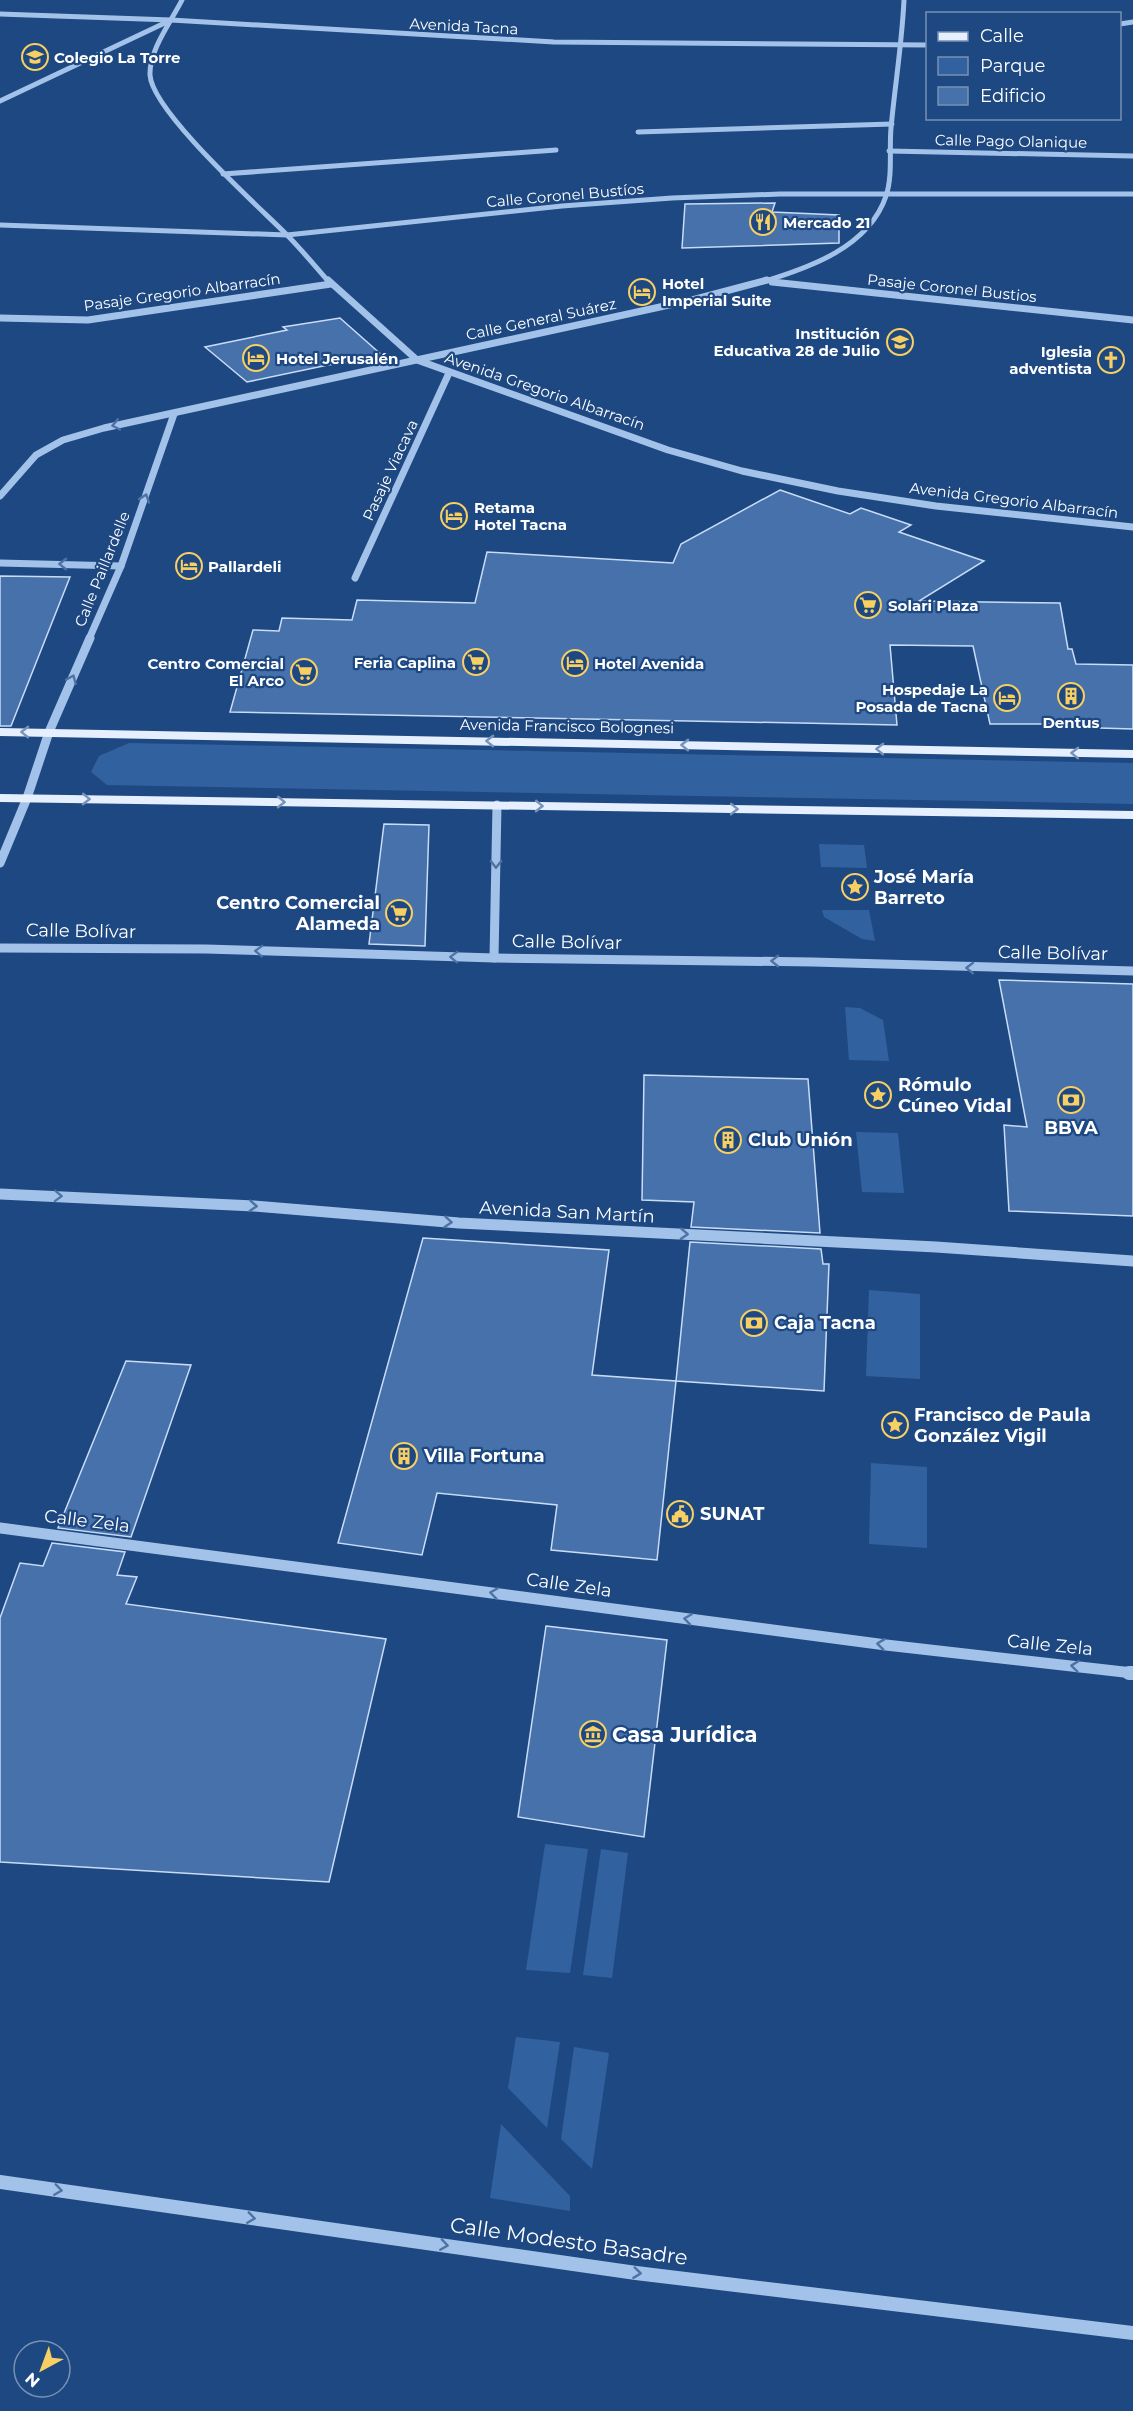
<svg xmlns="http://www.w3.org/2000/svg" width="1133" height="2411" font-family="Montserrat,sans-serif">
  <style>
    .green { fill: #3261a0 }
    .building { fill: #4671ab; stroke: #c8dcf7; stroke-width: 1.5 }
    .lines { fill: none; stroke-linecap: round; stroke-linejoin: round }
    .minor-far4 { stroke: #a3c2e9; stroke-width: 5 }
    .minor-far3 { stroke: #a3c2e9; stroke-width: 7 }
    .minor-far2 { stroke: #a3c2e9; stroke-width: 9 }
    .minor-far1 { stroke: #a3c2e9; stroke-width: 11 }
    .minor { stroke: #a3c2e9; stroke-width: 14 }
    .major { fill: #e6effe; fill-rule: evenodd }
    .oneway { stroke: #4d73a5 }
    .oneway2 { stroke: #7893b9 }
    .labels { text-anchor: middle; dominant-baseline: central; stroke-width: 4.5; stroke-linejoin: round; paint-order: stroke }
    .far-street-label { font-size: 15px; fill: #fff; stroke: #1e4881 }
    .far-poi-label { font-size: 15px; font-weight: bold; fill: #fff; stroke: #1e4881; text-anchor: start }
    .poi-label { font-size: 18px; font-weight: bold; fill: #fff; stroke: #1e4881; text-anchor: start }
    .street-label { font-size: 18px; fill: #fff; stroke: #1e4881 }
    .near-poi-label { font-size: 21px; font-weight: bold; fill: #fff; stroke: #1e4881; text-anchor: start }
    .near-street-label { font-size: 21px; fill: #fff; stroke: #1e4881 }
  </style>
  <rect width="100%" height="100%" fill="#1e4881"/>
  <g class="green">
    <path d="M 129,743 L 1133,763 L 1133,804 L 107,785 L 91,772 L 99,756 Z"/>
    <path d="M 819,844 L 864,845 L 867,868 L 821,867 Z"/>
    <path d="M 822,910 L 869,910 L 875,941 L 862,939 L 824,917 Z"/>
    <path d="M 845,1007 L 860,1008 L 883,1020 L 889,1061 L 849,1060 Z"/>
    <path d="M 856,1132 L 898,1133 L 904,1193 L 862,1192 Z"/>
    <path d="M 869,1290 L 920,1294 L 920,1379 L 866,1376 Z"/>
    <path d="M 871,1463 L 927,1467 L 927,1548 L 869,1544 Z"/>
    <path d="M 545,1844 L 588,1849 L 570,1973 L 526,1970 Z"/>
    <path d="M 601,1849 L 628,1853 L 612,1978 L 583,1975 Z"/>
    <path d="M 516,2037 L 560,2042 L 547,2128 L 508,2088 Z"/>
    <path d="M 574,2047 L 609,2053 L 592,2169 L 561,2139 Z"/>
    <path d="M 501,2124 L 570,2196 L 570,2211 L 490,2198 Z"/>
  </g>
  <g class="building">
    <path d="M 775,203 L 772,212 L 839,215 L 839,243 L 682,248 L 685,204 Z"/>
    <path d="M 340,318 L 384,357 L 328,365 L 247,382 L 205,347 L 287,330 L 283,327 Z"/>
    <path d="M 780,490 L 850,514 L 861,508 L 911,525 L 899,532 L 984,561 L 919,601 L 1060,603 L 1068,649 L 1072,649 L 1076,664 L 1133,665 L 1133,729 L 1065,727 L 1065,724 L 990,724 L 973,646 L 890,645 L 897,725 L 230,712 L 253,630 L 279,631 L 282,618 L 352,620 L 357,600 L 475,603 L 487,552 L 673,563 L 681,544 Z"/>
    <path d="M 0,576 L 70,577 L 11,726 L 0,726 Z"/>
    <path d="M 384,824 L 429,825 L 425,946 L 369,944 Z"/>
    <path d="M 999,980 L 1133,984 L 1133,1216 L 1009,1211 L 1004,1125 L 1027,1127 Z"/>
    <path d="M 644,1075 L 808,1079 L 820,1233 L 691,1227 L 694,1202 L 642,1200 Z"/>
    <path d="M 423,1238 L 609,1250 L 592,1375 L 676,1381 L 657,1560 L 551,1550 L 557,1505 L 437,1493 L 422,1555 L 338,1543 Z"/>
    <path d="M 690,1242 L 821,1249 L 823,1264 L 829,1264 L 824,1391 L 676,1381 Z"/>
    <path d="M 126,1361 L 191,1365 L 131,1537 L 58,1528 Z"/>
    <path d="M 52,1543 L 125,1552 L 117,1575 L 137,1577 L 126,1604 L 386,1639 L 329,1882 L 0,1862 L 0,1618 L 20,1563 L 43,1566 Z"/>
    <path d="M 546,1626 L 667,1640 L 644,1837 L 518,1817 Z"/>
  </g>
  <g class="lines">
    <g class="minor-far4">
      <path d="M 182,0 C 171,22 149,50 150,75 C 152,111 258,206 286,234 C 301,249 315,266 329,282"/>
      <path d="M 0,14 L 171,20 L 554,42 L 928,45"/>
      <path d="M 1120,24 L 1133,22"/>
      <path d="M 0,101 L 171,20"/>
      <path d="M 638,132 L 892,124"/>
      <path d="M 889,151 L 1133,156"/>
      <path d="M 223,174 L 556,150"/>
      <path d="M 0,225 L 287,235 L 562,206 L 672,198 L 780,194 L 1133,194"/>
      <path d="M 762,282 C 809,268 869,247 886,196 C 893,175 889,150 891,128 C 895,85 902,43 904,0"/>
    </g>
    <g class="minor-far3">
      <path d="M 328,280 L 417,360 L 668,450 L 742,471 L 838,491 L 936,506 L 1133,527"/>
      <path d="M 772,282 L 1133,320"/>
      <path d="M 0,318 L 88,320 L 331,284"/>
      <path d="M 0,496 L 36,455 L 63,440 L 104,428 L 692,300 L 767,280"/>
      <path d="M 0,563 L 121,566"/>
      <path d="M 355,578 L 449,373"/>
      <path d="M 89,639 L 121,566 L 174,414"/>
    </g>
    <g class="minor-far2">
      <path d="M 0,863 L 27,798 L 49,732 L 90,638"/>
      <path d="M 0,948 L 206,949 L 494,958 L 813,962 L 1133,971"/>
      <path d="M 494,958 L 497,805"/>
    </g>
    <g class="minor-far1">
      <path d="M 0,1194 L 254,1206 L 459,1223 L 936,1247 L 1133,1261"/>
      <path d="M 0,1528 L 886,1645 L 1133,1673"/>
    </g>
    <g class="minor">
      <path d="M 1129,1673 L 1133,1673"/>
      <path d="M 0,2182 L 636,2273 L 1133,2333"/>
    </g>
    <g class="major">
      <path d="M 0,728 L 1133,750 L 1133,758 L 0,736 Z"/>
      <path d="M 0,794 L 1133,811 L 1133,819 L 0,802 Z"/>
    </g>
  </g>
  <defs><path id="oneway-chevron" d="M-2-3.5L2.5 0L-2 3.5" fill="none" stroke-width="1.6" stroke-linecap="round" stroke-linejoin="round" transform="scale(1.5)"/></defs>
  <g class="oneway">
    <use href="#oneway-chevron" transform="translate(116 425) rotate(168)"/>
    <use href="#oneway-chevron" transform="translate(145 498) rotate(-71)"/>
    <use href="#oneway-chevron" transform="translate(63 564) rotate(-179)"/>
    <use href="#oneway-chevron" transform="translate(72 679) rotate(-67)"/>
    <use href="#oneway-chevron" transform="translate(496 864) rotate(91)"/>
    <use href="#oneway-chevron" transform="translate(259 951) rotate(-178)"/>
    <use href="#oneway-chevron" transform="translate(454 957) rotate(-178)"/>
    <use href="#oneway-chevron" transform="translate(775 961) rotate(-179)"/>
    <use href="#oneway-chevron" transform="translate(970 968) rotate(-179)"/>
    <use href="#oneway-chevron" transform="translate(58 1196) rotate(2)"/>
    <use href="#oneway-chevron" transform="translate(253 1206) rotate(4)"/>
    <use href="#oneway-chevron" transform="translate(448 1222) rotate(5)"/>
    <use href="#oneway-chevron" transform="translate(684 1234) rotate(3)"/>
    <use href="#oneway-chevron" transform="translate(494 1593) rotate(-172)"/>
    <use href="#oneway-chevron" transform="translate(688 1619) rotate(-172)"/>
    <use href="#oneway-chevron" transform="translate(881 1644) rotate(-173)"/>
    <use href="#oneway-chevron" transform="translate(1075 1666) rotate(-174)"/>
    <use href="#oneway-chevron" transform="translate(58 2190) rotate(8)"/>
    <use href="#oneway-chevron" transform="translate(251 2218) rotate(8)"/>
    <use href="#oneway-chevron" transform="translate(444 2245) rotate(8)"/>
    <use href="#oneway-chevron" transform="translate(637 2273) rotate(7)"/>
  </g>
  <g class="oneway2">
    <use href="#oneway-chevron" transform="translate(25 732) rotate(-179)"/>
    <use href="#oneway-chevron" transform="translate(490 741) rotate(-179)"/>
    <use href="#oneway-chevron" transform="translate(685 745) rotate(-179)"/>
    <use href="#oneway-chevron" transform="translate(880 749) rotate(-179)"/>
    <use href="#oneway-chevron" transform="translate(1075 753) rotate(-179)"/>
    <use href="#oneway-chevron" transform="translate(86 799) rotate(1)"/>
    <use href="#oneway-chevron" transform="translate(281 802) rotate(1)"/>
    <use href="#oneway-chevron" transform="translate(539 806) rotate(1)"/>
    <use href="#oneway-chevron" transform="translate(734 809) rotate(1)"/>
  </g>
  <defs>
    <symbol id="school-ring" viewBox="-11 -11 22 22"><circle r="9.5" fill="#1e4881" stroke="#f8cf62" stroke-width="1.5"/><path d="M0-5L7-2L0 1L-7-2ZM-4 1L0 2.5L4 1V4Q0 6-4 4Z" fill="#f8cf62"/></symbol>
    <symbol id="restaurant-ring" viewBox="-11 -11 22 22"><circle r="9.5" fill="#1e4881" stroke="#f8cf62" stroke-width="1.5"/><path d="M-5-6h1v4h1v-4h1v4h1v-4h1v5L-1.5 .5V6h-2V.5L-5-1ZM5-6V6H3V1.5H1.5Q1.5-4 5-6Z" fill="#f8cf62"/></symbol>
    <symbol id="hotel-ring" viewBox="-11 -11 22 22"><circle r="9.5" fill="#1e4881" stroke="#f8cf62" stroke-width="1.5"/><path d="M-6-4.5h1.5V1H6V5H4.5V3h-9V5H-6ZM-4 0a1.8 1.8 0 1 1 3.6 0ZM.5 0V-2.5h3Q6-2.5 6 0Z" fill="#f8cf62"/></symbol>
    <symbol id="church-ring" viewBox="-11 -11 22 22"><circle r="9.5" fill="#1e4881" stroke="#f8cf62" stroke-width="1.5"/><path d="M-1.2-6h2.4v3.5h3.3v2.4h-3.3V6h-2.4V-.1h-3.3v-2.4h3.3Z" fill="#f8cf62"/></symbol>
    <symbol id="supermarket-ring" viewBox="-11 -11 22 22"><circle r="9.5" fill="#1e4881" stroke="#f8cf62" stroke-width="1.5"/><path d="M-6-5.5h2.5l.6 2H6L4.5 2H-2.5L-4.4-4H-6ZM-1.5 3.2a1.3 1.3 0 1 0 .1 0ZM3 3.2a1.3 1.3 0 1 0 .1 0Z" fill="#f8cf62"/></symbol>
    <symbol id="building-ring" viewBox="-11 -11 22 22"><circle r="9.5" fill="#1e4881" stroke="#f8cf62" stroke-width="1.5"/><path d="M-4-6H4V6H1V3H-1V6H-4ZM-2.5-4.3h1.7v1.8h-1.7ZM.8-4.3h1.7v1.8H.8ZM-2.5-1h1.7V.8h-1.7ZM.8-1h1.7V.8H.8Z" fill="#f8cf62"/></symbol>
    <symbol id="sight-ring" viewBox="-11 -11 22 22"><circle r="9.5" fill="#1e4881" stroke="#f8cf62" stroke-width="1.5"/><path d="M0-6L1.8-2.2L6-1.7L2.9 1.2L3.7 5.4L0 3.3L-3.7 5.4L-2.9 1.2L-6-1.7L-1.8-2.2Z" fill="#f8cf62"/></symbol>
    <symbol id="bank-ring" viewBox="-11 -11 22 22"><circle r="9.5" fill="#1e4881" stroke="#f8cf62" stroke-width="1.5"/><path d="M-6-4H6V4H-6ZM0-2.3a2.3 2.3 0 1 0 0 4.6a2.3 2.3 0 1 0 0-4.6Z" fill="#f8cf62"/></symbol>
    <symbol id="civic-ring" viewBox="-11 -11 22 22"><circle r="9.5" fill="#1e4881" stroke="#f8cf62" stroke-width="1.5"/><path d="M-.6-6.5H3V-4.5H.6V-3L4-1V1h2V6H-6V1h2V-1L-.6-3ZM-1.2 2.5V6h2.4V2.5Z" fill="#f8cf62"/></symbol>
    <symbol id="museum-ring" viewBox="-11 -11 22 22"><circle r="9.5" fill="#1e4881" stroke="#f8cf62" stroke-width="1.5"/><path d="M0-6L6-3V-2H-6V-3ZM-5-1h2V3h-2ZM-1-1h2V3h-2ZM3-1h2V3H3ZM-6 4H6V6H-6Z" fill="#f8cf62"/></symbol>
  </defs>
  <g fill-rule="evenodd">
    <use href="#school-ring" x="20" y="42" width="30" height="30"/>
    <use href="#restaurant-ring" x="748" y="207" width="30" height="30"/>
    <use href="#hotel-ring" x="627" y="277" width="30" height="30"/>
    <use href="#school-ring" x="885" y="327" width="30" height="30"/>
    <use href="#hotel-ring" x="241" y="343" width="30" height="30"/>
    <use href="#church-ring" x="1096" y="345" width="30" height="30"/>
    <use href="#hotel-ring" x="439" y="501" width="30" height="30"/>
    <use href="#hotel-ring" x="174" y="551" width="30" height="30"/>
    <use href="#supermarket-ring" x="853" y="590" width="30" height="30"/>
    <use href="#supermarket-ring" x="461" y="647" width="30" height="30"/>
    <use href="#hotel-ring" x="560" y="648" width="30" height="30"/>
    <use href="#supermarket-ring" x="289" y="657" width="30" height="30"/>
    <use href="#building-ring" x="1056" y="681" width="30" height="30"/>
    <use href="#hotel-ring" x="992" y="683" width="30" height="30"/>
    <use href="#sight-ring" x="840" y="872" width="30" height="30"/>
    <use href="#supermarket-ring" x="384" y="898" width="30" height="30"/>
    <use href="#sight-ring" x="863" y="1080" width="30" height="30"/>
    <use href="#bank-ring" x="1056" y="1085" width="30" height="30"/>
    <use href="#building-ring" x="713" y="1125" width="30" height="30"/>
    <use href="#bank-ring" x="739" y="1308" width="30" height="30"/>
    <use href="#sight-ring" x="880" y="1410" width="30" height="30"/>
    <use href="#building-ring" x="389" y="1441" width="30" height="30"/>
    <use href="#civic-ring" x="665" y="1499" width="30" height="30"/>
    <use href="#museum-ring" x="578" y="1719" width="30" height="30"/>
  </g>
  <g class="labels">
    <g class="far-street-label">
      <text transform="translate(464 26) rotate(3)">Avenida Tacna</text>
      <text transform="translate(1011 141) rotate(1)">Calle Pago Olanique</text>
      <text transform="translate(565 195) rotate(-5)">Calle Coronel Bustíos</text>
      <text transform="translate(952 288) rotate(6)">Pasaje Coronel Bustios</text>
      <text transform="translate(182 292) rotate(-8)">Pasaje Gregorio Albarracín</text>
      <text transform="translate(541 319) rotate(-12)">Calle General Suárez</text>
      <text transform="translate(545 391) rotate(19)">Avenida Gregorio Albarracín</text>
      <text transform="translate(390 470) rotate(-65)">Pasaje Viacava</text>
      <text transform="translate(1014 500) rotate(7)">Avenida Gregorio Albarracín</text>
      <text transform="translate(102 569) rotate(-68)">Calle Paillardelle</text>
      <text transform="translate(567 726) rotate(1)">Avenida Francisco Bolognesi</text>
    </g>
    <g class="far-poi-label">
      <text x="54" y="57">Colegio La Torre</text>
      <text x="783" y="222">Mercado 21</text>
      <text x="662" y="283">Hotel<tspan x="662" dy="17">Imperial Suite</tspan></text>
      <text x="880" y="333" text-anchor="end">Institución<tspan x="880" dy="17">Educativa 28 de Julio</tspan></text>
      <text x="1092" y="351" text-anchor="end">Iglesia<tspan x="1092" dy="17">adventista</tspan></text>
      <text x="276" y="358">Hotel Jerusalén</text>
      <text x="474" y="507">Retama<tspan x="474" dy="17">Hotel Tacna</tspan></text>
      <text x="208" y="566">Pallardeli</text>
      <text x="888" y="605">Solari Plaza</text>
      <text x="456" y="662" text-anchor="end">Feria Caplina</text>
      <text x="284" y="663" text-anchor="end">Centro Comercial<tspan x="284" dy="17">El Arco</tspan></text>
      <text x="594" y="663">Hotel Avenida</text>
      <text x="988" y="689" text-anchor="end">Hospedaje La<tspan x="988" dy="17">Posada de Tacna</tspan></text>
      <text x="1071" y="722" text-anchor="middle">Dentus</text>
    </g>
    <g class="poi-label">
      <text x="874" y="877">José María<tspan x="874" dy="21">Barreto</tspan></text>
      <text x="380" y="903" text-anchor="end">Centro Comercial<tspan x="380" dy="21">Alameda</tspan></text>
      <text x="898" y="1085">Rómulo<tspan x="898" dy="21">Cúneo Vidal</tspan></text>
      <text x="1071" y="1128" text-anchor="middle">BBVA</text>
      <text x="748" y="1140">Club Unión</text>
      <text x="774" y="1323">Caja Tacna</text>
      <text x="914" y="1415">Francisco de Paula<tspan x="914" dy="21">González Vigil</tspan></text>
      <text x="424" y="1456">Villa Fortuna</text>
      <text x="700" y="1514">SUNAT</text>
    </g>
    <g class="street-label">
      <text transform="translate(81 931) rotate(1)">Calle Bolívar</text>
      <text transform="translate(567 942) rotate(1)">Calle Bolívar</text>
      <text transform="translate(1053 953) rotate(1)">Calle Bolívar</text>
      <text transform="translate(567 1212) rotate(3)">Avenida San Martín</text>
      <text transform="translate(87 1521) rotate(7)">Calle Zela</text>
      <text transform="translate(569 1585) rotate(8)">Calle Zela</text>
      <text transform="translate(1050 1645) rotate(6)">Calle Zela</text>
    </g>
    <g class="near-poi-label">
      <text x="612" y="1734">Casa Jurídica</text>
    </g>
    <g class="near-street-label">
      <text transform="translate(569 2241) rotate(8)">Calle Modesto Basadre</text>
    </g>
  </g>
  <rect x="926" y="12" width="195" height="108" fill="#1e4881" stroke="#7891b3" stroke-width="1.5"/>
  <rect x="938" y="32" width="30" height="9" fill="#e6effe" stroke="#7891b3" stroke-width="1.5"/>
  <text x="980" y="42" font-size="18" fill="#ffffff">Calle</text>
  <rect x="938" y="57" width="30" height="18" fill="#3261a0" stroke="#7891b3" stroke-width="1.5"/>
  <text x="980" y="72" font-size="18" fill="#ffffff">Parque</text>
  <rect x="938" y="87" width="30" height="18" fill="#4671ab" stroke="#7891b3" stroke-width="1.5"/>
  <text x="980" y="102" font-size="18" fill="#ffffff">Edificio</text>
  <g transform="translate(42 2369) rotate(221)"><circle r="28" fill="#1e4881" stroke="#7891b3" stroke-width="1.5"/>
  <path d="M0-4.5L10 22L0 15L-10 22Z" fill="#f8cf62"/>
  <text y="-9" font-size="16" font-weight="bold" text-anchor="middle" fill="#ffffff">N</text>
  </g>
</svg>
